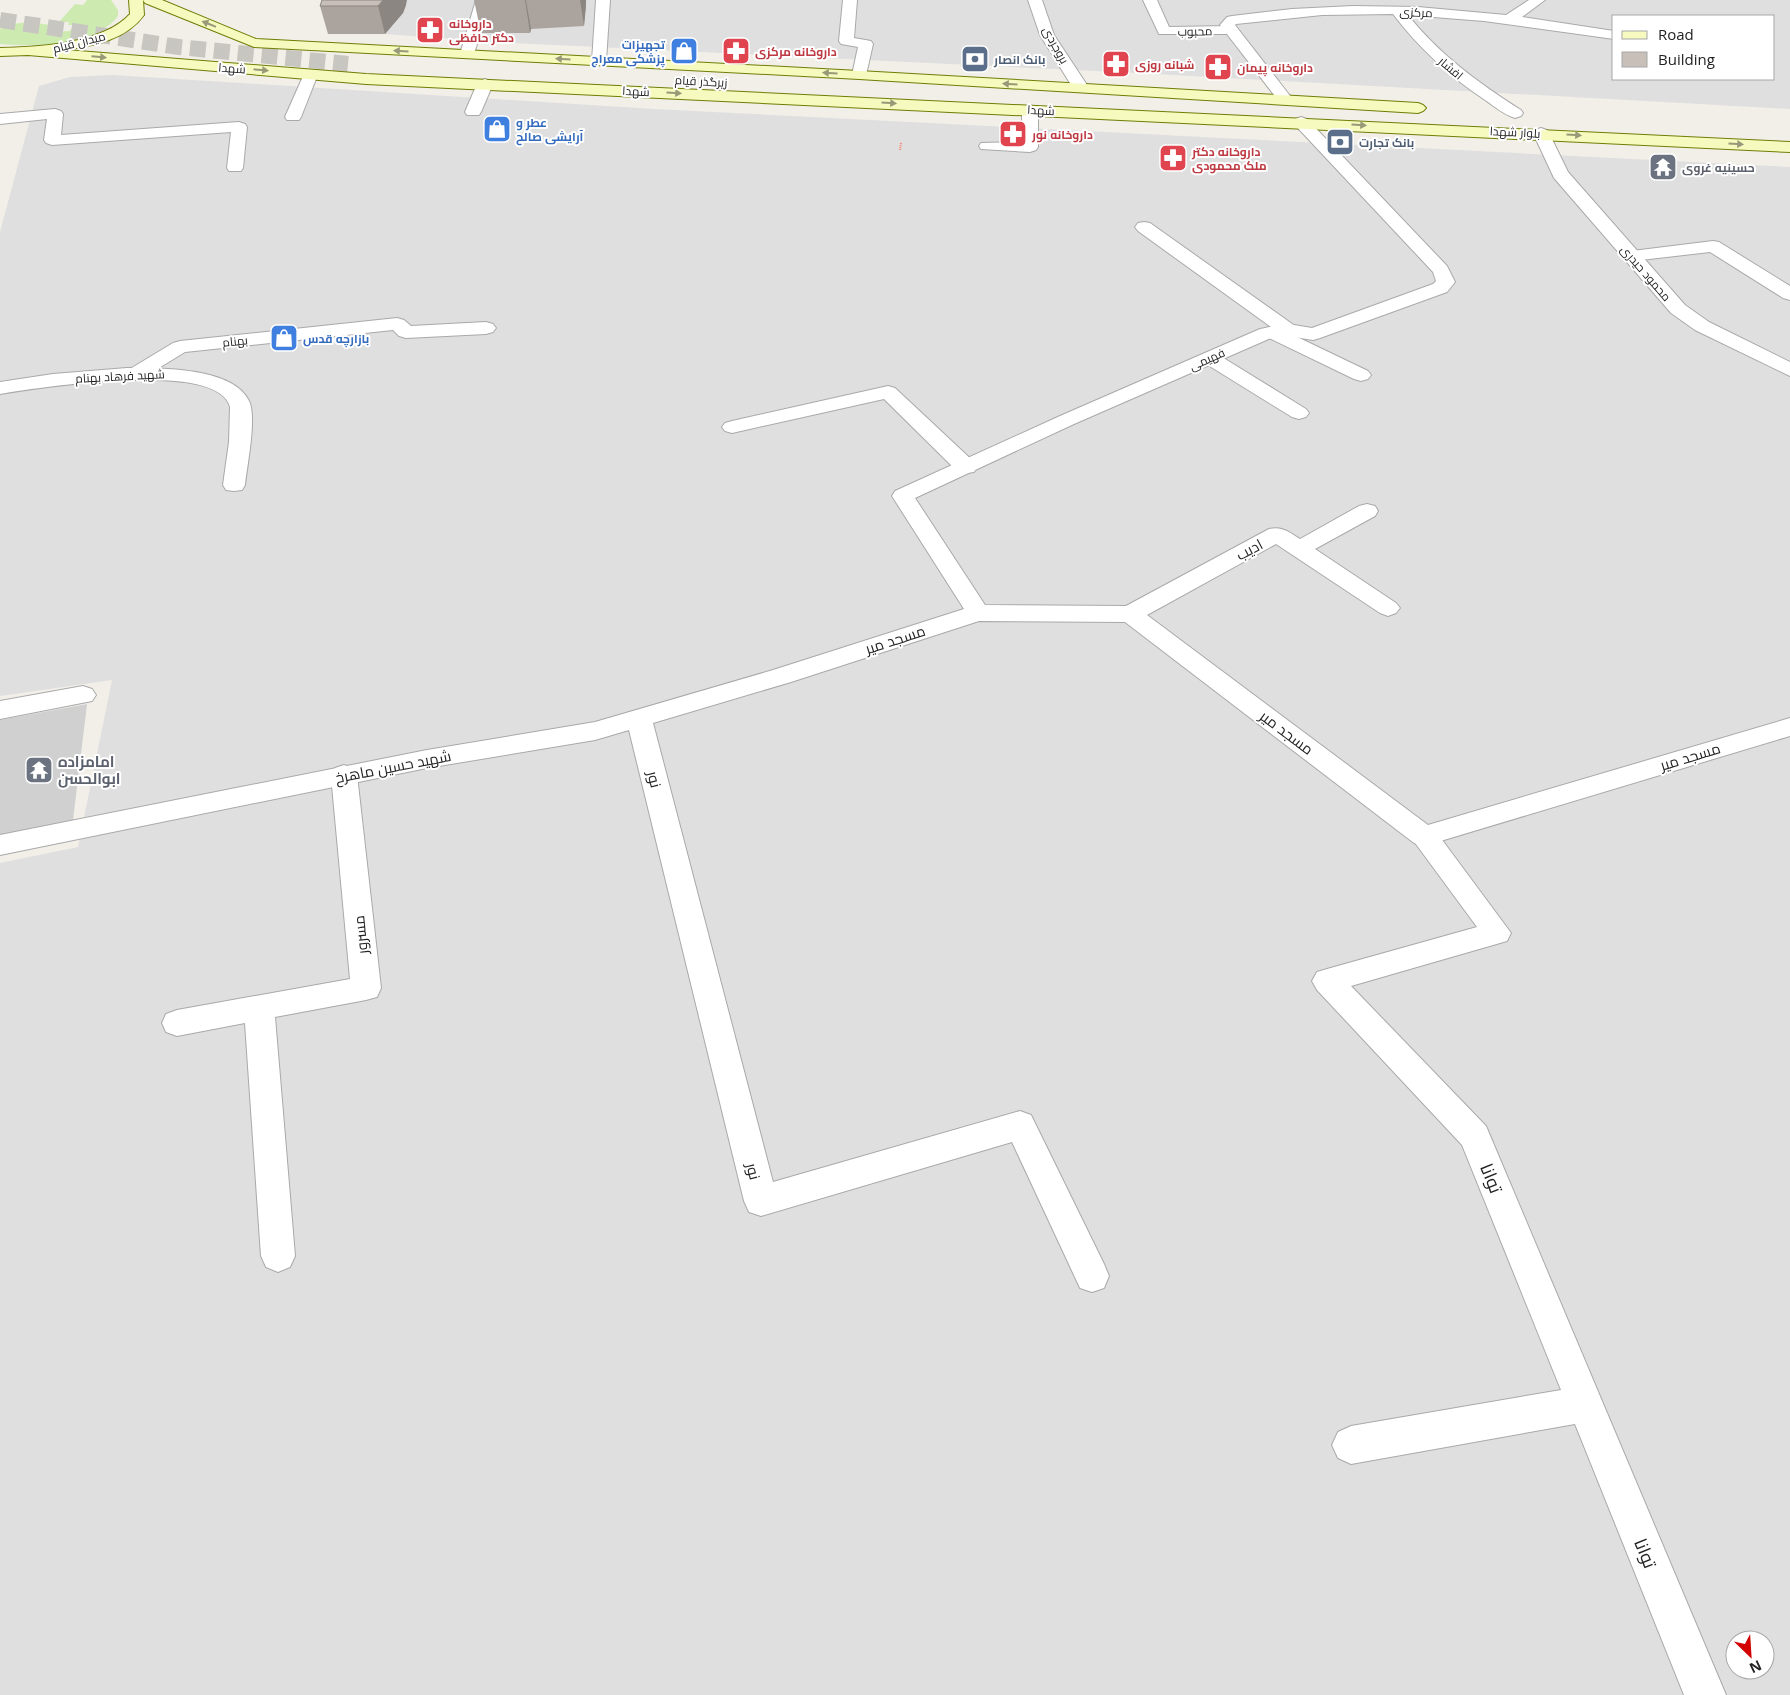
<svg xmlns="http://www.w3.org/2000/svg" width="1790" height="1695" font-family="'Open Sans',Cairo,sans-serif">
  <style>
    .residential { fill: #e0dfdf; fill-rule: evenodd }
    .religious { fill: #d0d0d0 }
    .grass { fill: #cdebb0 }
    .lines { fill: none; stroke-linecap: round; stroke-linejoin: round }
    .secondary-tunnel { stroke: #c8c6c1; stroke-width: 16; stroke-dasharray: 16 8; stroke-linecap: butt }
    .service-casing { stroke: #a9a9a9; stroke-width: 2 }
    .minor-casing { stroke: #a9a9a9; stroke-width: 2 }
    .secondary-casing { stroke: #707d05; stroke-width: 2 }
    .path { stroke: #fa8072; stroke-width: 2; stroke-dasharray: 1 1; stroke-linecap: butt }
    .service { fill: #fff; fill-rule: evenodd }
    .minor { fill: #fff; fill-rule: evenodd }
    .secondary { fill: #f7fabf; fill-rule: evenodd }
    .wall { fill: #aba49e }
    .shaded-wall { fill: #8b8681 }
    .building { fill: #c7bfb8; stroke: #8b8681 }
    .oneway { fill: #979978 }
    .labels { text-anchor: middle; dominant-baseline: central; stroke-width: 4; stroke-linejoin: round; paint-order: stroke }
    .far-street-label { font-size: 12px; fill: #222; stroke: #fff }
    .far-health-label { font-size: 12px; font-weight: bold; fill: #be3a42; stroke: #fff; text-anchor: start }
    .far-shop-label { font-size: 12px; font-weight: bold; fill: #366cbe; stroke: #fff; text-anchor: start }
    .far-service-label { font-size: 12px; font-weight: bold; fill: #4e5e75; stroke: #fff; text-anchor: start }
    .far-worship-label { font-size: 12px; font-weight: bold; fill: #5b616d; stroke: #fff; text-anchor: start }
    .street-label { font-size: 15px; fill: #222; stroke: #fff }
    .worship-label { font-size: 15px; font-weight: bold; fill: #5b616d; stroke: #fff; text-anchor: start }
    .near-street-label { font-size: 18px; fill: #222; stroke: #fff }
  </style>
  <rect width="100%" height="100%" fill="#f2efe9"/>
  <g class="residential">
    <path d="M 407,0 L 1790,0 L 1790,109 L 1137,73 L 494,42 L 385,34 L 403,13 ZM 1614,16 L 1774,16 L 1774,79 L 1614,79 Z"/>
    <path d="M 113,75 L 654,109 L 1790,167 L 1790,1695 L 0,1695 L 0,863 L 78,847 L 112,680 L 0,696 L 0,232 L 39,86 L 70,77 ZM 1735,1640 L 1765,1640 L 1765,1670 L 1735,1670 Z"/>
  </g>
  <path class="religious" d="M 87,704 L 73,820 L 0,835 L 0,720 Z"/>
  <path class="grass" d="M 87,0 L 111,0 L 118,10 L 118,16 C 96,46 33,47 0,44 L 0,29 C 13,21 34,22 49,25 L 47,28 L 54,28 L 52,32 L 69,31 L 77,25 L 68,25 L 69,22 L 59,22 L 75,4 L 83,5 Z"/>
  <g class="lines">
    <path class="secondary-tunnel" d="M 0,20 L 179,47 L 348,64"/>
    <defs>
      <g id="service">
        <path d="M 476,0 L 490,0 L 474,54 L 472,57 L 462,57 L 460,54 Z"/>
        <path d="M 596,0 L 610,0 L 606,61 L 604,64 L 594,64 L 592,61 Z"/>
        <path d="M 843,0 L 857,0 L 854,38 L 871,41 L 873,44 L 866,75 L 864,78 L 854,78 L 852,75 L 858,47 L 841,44 L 839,41 Z"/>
        <path d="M 1028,0 L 1042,0 L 1054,35 L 1089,88 L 1086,91 L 1076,91 L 1073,88 L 1040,35 Z"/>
        <path d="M 1143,0 L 1157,0 L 1169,27 L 1231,26 L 1236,27 L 1238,30 L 1236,33 L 1231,34 L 1159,34 Z"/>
        <path d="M 311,70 L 316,71 L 318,74 L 301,117 L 299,120 L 287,120 L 285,117 L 304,74 L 306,71 Z"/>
        <path d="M 485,79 L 490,81 L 493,84 L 481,112 L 479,115 L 467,115 L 465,112 L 477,84 L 480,81 Z"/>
        <path d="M 1030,105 L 1035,107 L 1038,110 L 1038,147 L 1036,150 L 1030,152 L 981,149 L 979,146 L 981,143 L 1022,142 L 1022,110 L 1025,107 Z"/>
        <path d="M 55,109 L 61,111 L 63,114 L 61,135 L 239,122 L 245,124 L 247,127 L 243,168 L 241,171 L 229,171 L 227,168 L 231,132 L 52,145 L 46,143 L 44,140 L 47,119 L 0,124 L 0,114 Z"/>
        <path d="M 1144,222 L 1150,223 L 1295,326 L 1298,330 L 1293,335 L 1368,371 L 1371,375 L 1368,379 L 1361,381 L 1354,379 L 1265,336 L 1262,332 L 1265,328 L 1271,327 L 1138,231 L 1135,227 L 1138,223 Z"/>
        <path d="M 1713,241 L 1719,242 L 1790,286 L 1790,300 L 1783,298 L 1710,252 L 1632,261 L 1626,260 L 1623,256 L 1626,252 L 1632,251 Z"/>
        <path d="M 397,318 L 404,320 L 411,326 L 486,322 L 493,324 L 496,328 L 493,332 L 486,334 L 406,338 L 399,336 L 393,330 L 185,352 L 144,377 L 137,379 L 130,377 L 127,373 L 130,369 L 173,343 L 180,341 Z"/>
        <path d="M 1210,352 L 1217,354 L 1306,409 L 1309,413 L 1306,417 L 1299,419 L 1292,417 L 1203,362 L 1200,358 L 1203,354 Z"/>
        <path d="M 888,386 L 895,388 L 974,462 L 977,467 L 974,472 L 966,473 L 958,472 L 884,399 L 732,433 L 725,431 L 722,427 L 725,423 L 732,421 Z"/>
        <path d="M 83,686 L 92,689 L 96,695 L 92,701 L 0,719 L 0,701 Z"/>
        <path d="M 344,765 L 353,768 L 357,775 L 381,988 L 377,997 L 366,1000 L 275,1017 L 295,1256 L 290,1267 L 278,1272 L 266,1267 L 261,1256 L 245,1023 L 177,1036 L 166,1032 L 162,1023 L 166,1014 L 177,1010 L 350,979 L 331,775 L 335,768 Z"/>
        <path d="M 1424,826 L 1434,829 L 1511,933 L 1507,941 L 1351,986 L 1486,1126 L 1726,1695 L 1684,1695 L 1575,1424 L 1351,1464 L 1338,1458 L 1332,1445 L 1338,1432 L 1351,1426 L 1561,1390 L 1462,1145 L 1317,990 L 1312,981 L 1317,972 L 1327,969 L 1477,927 L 1410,836 L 1414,829 Z"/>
      </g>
      <g id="minor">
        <path d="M 1529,0 L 1545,0 L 1522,17 L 1614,31 L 1614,39 L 1484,21 L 1408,15 C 1439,54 1478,83 1521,110 L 1523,113 L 1521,116 L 1515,118 C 1504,115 1494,106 1485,100 C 1449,76 1419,48 1393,14 L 1322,15 L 1236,24 L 1235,25 L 1294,101 L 1291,104 L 1281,104 L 1220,25 L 1227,17 L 1232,16 L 1292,9 L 1353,6 L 1418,7 L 1506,15 Z"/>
        <path d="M 1301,117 L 1307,119 L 1447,266 L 1455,282 L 1447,292 L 1320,338 L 1313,340 L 1288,336 L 1271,338 L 1074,424 L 915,498 L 985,605 L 1126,606 L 1269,529 C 1282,526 1289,532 1300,539 L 1359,506 L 1367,504 L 1375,506 L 1378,511 L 1375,516 L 1315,549 L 1396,603 L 1400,608 L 1396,613 L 1388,616 L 1380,613 L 1276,544 L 1147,615 L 1428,825 L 1790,718 L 1790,736 L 1424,846 L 1414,843 L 1125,622 L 979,621 L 791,682 L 653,723 L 773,1182 L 1020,1111 L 1031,1115 L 1104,1264 L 1109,1276 L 1104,1288 L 1092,1292 L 1080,1288 L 1012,1142 L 761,1216 L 749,1212 L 744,1201 L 629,730 L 595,740 L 427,768 L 0,855 L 0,835 L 427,750 L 595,722 L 773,670 L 964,609 L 892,496 L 895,491 L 1060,416 L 1260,329 L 1288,324 L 1312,328 L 1433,284 L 1436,281 L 1433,272 L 1295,125 L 1293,122 L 1295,119 Z"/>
        <path d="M 1541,128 L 1547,130 L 1549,133 L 1568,172 L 1685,305 L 1709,322 L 1790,362 L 1790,376 L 1695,330 L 1671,313 L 1554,178 L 1533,133 L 1535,130 Z"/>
        <path d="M 127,368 C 159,368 233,367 249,401 C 257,417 247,466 245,485 L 242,490 L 234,491 L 226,490 L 223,485 L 229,442 L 230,407 C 218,359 37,388 0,394 L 0,382 L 53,374 Z"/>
      </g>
      <g id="secondary">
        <path d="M 129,0 L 143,0 L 144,15 C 126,40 95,45 66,50 L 366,74 L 1790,142 L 1790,152 L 366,84 L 28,55 L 0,56 L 0,48 C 38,47 103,44 130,14 Z"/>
        <path d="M 143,0 L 162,0 L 256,39 L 859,71 L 1418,103 L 1423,105 L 1426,108 L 1423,111 L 1418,113 L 859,79 L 254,47 L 145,3 Z"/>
      </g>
    </defs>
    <use href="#service" class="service-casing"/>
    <use href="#minor" class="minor-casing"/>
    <use href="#secondary" class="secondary-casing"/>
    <path class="path" d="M 900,150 L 901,142"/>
    <use href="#service" class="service"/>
    <use href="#minor" class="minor"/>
    <use href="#secondary" class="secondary"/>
  </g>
  <g class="wall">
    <path d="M 474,0 L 586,0 L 586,5 L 584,26 L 531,29 L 530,33 L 481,33 Z"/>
    <path d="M 406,5 L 403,13 L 385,34 L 328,34 L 320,6 Z"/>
  </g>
  <g class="shaded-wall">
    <path d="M 383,0 L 407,0 L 406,5 L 403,13 L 385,34 L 378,6 Z"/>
    <path d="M 525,0 L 526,0 L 531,29 L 530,33 Z"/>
    <path d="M 580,0 L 586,0 L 586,5 L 584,26 Z"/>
  </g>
  <path class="building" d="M 322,0 L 383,0 L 378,6 L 320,6 Z"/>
  <defs><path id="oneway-solid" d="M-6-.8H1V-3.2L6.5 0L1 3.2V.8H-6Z" transform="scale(1.25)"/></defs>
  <g class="oneway">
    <use href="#oneway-solid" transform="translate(209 24) rotate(-158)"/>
    <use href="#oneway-solid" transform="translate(401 51) rotate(-177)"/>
    <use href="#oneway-solid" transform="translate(99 57) rotate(5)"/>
    <use href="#oneway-solid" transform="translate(563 59) rotate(-177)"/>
    <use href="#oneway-solid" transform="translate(261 70) rotate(5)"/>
    <use href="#oneway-solid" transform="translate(830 73) rotate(-177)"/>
    <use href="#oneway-solid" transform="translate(1010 84) rotate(-177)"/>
    <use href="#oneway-solid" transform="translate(674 93) rotate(3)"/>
    <use href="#oneway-solid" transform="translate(889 103) rotate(3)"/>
    <use href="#oneway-solid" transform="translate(1359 125) rotate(3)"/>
    <use href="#oneway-solid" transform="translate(1574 135) rotate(3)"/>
    <use href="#oneway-solid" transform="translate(1736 144) rotate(3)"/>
  </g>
  <defs>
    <symbol id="pharmacy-square" viewBox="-11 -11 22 22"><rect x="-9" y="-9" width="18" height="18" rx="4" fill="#e0444e" stroke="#fff"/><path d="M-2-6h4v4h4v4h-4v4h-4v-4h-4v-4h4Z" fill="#fff"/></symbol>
    <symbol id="shop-square" viewBox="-11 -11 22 22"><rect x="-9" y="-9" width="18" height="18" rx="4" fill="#3f7fe0" stroke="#fff"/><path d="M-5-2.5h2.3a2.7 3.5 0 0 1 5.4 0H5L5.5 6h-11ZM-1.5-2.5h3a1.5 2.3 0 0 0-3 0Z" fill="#fff"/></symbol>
    <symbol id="bank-square" viewBox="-11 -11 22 22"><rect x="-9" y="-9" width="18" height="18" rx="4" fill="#5c6f8a" stroke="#fff"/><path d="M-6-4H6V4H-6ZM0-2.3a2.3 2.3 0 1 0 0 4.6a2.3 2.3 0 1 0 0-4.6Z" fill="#fff"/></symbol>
    <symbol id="temple-square" viewBox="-11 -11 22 22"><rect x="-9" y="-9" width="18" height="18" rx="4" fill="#6b7280" stroke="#fff"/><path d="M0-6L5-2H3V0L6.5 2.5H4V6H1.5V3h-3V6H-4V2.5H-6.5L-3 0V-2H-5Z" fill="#fff"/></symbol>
  </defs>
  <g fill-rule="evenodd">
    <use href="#pharmacy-square" x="414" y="14" width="32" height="32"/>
    <use href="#shop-square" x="668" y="35" width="32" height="32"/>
    <use href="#pharmacy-square" x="720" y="35" width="32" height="32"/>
    <use href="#bank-square" x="959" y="43" width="32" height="32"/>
    <use href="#pharmacy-square" x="1100" y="48" width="32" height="32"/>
    <use href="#pharmacy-square" x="1202" y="51" width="32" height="32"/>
    <use href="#shop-square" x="481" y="113" width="32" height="32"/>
    <use href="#pharmacy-square" x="997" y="118" width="32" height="32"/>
    <use href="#bank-square" x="1324" y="126" width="32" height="32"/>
    <use href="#pharmacy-square" x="1157" y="142" width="32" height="32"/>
    <use href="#temple-square" x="1647" y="151" width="32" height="32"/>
    <use href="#shop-square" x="268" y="322" width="32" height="32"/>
    <use href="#temple-square" x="23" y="754" width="32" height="32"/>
  </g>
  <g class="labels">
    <g class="far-street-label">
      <text transform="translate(1416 12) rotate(3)">مرکزی</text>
      <text transform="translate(1195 31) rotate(-1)">محبوب</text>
      <text transform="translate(79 42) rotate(-14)">میدان قیام</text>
      <text transform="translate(1056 45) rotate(61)">بروجردی</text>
      <text transform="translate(232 68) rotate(4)">شهدا</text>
      <text transform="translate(1451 68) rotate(40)">افشار</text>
      <text transform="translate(701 81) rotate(3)">زیرگذر قیام</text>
      <text transform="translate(636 91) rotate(3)">شهدا</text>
      <text transform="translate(1041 110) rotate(3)">شهدا</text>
      <text transform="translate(1515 132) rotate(3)">بلوار شهدا</text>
      <text transform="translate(1646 273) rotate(49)">محمود حیدری</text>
      <text transform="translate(235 341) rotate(-6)">بهنام</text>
      <text transform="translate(1207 359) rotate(-24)">فهیمی</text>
      <text transform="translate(120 376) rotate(-3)">شهید فرهاد بهنام</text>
    </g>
    <g class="far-health-label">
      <text x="449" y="23">داروخانه<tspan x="449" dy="14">دکتر حافظی</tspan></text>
      <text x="755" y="51">داروخانه مرکزی</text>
      <text x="1135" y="64">شبانه روزی</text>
      <text x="1237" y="67">داروخانه پیمان</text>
      <text x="1032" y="134">داروخانه نور</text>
      <text x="1192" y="151">داروخانه دکتر<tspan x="1192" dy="14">ملک محمودی</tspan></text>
    </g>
    <g class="far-shop-label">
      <text x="665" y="44" text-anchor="end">تجهیزات<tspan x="665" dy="14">پزشکی معراج</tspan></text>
      <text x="516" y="122">عطر و<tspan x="516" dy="14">آرایشی صالح</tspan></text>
      <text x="303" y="338">بازارچه قدس</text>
    </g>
    <g class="far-service-label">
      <text x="994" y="59">بانک انصار</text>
      <text x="1359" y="142">بانک تجارت</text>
    </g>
    <g class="far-worship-label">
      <text x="1682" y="167">حسینیه غروی</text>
    </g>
    <g class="street-label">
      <text transform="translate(1249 549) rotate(-28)">ادیب</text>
      <text transform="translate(895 639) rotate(-18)">مسجد میر</text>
      <text transform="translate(1287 732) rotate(37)">مسجد میر</text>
      <text transform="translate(1690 756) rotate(-17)">مسجد میر</text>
      <text transform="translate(393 766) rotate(-11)">شهید حسین ماهرخ</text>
      <text transform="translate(655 779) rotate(76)">نور</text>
      <text transform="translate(360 935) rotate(-96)">مسرور</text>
      <text transform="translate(754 1171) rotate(76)">نور</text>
    </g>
    <g class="worship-label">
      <text x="58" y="761">امامزاده<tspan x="58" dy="17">ابوالحسن</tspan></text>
    </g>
    <g class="near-street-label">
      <text transform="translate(1492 1178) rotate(68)">توانا</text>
      <text transform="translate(1646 1553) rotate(68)">توانا</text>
    </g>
  </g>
  <rect x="1612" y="15" width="162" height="65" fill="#ffffff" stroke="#a7a7a7"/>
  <rect x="1622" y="31" width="25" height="8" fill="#f7fabf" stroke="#a7a7a7"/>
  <text x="1658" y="40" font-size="15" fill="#222222">Road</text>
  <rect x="1622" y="52" width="25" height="15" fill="#c7bfb8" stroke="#a7a7a7"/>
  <text x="1658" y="65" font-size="15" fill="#222222">Building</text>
  <g transform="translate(1750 1655) rotate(155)"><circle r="24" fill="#ffffff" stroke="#a7a7a7"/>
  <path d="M0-4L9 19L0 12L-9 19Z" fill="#d40000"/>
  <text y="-8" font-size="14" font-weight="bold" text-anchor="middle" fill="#222222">N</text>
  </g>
</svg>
